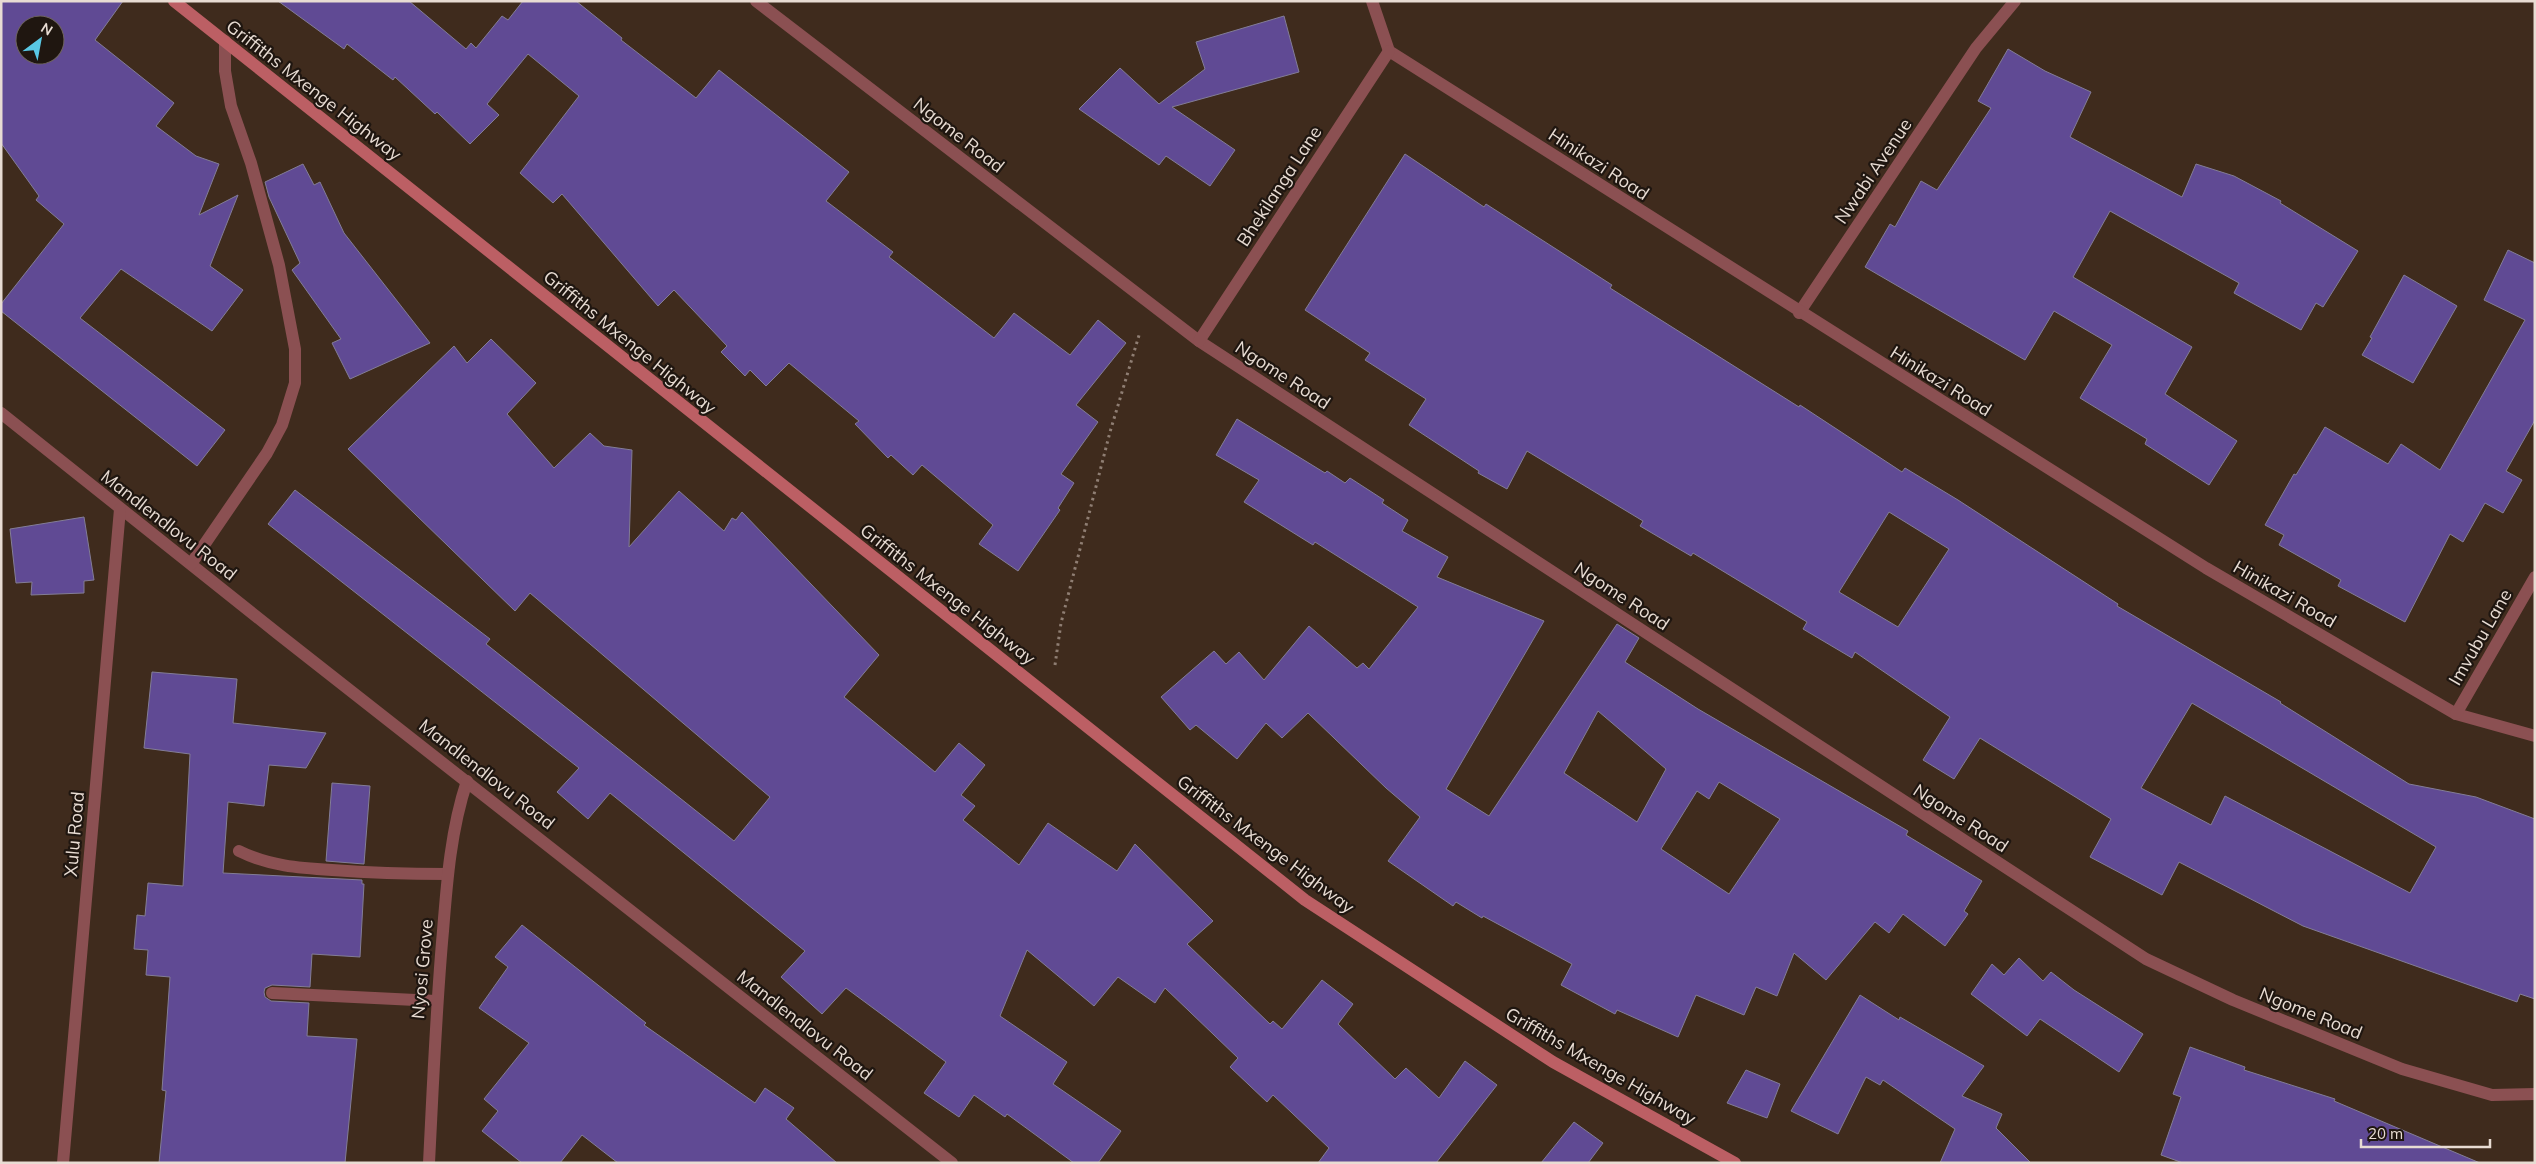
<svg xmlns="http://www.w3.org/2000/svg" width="2536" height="1164" font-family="Mulish,sans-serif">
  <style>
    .building { fill: #604a94; stroke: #837d96; fill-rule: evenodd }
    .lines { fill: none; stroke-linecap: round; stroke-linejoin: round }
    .path { stroke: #8f7e73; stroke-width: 3; stroke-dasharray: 2.5 4; stroke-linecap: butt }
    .lane { stroke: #8b5052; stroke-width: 12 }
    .street { stroke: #8b5052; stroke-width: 12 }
    .secondary { stroke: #bc5f64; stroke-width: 12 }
    .labels { text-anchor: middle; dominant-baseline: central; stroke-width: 4.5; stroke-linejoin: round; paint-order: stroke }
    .street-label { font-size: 18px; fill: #e8dcd3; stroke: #1f1610 }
  </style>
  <rect width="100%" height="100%" fill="#3f2b1d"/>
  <g class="building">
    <path d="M 1,1 L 123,1 L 95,40 L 174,103 L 156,126 L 196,156 L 219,164 L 199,215 L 238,195 L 210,266 L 243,290 L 212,331 L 121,269 L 80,318 L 225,430 L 197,466 L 1,311 L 1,304 L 64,224 L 36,200 L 39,196 L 1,143 ZM 25,25 L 55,25 L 55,55 L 25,55 Z"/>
    <path d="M 278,1 L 409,1 L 466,49 L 471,43 L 476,48 L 502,16 L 508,20 L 523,1 L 576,1 L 622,38 L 621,40 L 696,98 L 719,70 L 849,172 L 826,201 L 893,252 L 889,257 L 994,338 L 1014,313 L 1070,355 L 1098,320 L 1126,343 L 1076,405 L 1098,422 L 1061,474 L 1074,483 L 1058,508 L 1060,510 L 1018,571 L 979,544 L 993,525 L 922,465 L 913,475 L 891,455 L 888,458 L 855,424 L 859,421 L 789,363 L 766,386 L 750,370 L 745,376 L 721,352 L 727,346 L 674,290 L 658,306 L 562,194 L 553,203 L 520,173 L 579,96 L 528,54 L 487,104 L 499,115 L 470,144 L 437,112 L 435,114 L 395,77 L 393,80 L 347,44 L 344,49 Z"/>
    <path d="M 1284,16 L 1299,72 L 1172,107 L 1235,150 L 1210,186 L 1166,156 L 1159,165 L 1079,109 L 1120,68 L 1159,104 L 1205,69 L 1196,42 Z"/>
    <path d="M 2008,49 L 2045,71 L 2091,92 L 2070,137 L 2182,197 L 2196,164 L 2234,176 L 2281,201 L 2280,203 L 2358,251 L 2323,307 L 2316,303 L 2301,330 L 2234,293 L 2239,283 L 2110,211 L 2073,277 L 2192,347 L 2165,394 L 2237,441 L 2209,485 L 2145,444 L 2147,439 L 2080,398 L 2112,345 L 2054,311 L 2025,360 L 1865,267 L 1890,224 L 1895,227 L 1921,181 L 1937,190 L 1991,108 L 1978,101 Z"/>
    <path d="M 1405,154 L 1484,207 L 1486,204 L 1612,285 L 1610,288 L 1799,407 L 1800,405 L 1902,472 L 1905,468 L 1958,500 L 2118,604 L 2117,606 L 2281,702 L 2280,703 L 2409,784 L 2476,797 L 2535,819 L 2535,999 L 2520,994 L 2517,1002 L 2303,926 L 2179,862 L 2162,895 L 2090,857 L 2111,819 L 1980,738 L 1954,779 L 1923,760 L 1950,717 L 1855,652 L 1852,658 L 1803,629 L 1807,622 L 1693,553 L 1691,556 L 1640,526 L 1643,521 L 1527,451 L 1507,489 L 1478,473 L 1479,471 L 1409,425 L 1426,399 L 1365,360 L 1370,353 L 1305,310 ZM 1889,512 L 1949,549 L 1898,627 L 1839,592 ZM 2192,703 L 2436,847 L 2410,893 L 2225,796 L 2211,825 L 2141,788 Z"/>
    <path d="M 303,164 L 314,185 L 320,182 L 344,233 L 430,343 L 350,379 L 332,343 L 341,339 L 292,270 L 300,263 L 269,197 L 265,182 Z"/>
    <path d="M 2508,250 L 2535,263 L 2535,420 L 2506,471 L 2522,480 L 2503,513 L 2485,503 L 2463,542 L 2450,534 L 2405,622 L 2338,586 L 2341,580 L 2279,545 L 2284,535 L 2265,525 L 2294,474 L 2296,475 L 2325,427 L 2388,464 L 2401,444 L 2440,470 L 2525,320 L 2484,300 Z"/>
    <path d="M 2404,275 L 2457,306 L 2413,383 L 2362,355 L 2372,338 L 2370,337 Z"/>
    <path d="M 491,339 L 536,383 L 507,414 L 554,468 L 590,433 L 604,446 L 632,450 L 629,547 L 679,491 L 724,531 L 732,518 L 736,520 L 742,512 L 879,655 L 844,697 L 935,772 L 959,743 L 985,765 L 961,795 L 975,806 L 963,820 L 1019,865 L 1048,823 L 1117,871 L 1135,844 L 1213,921 L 1187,944 L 1270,1024 L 1273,1021 L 1282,1029 L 1322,980 L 1353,1004 L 1338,1024 L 1395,1079 L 1406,1068 L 1439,1098 L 1465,1061 L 1497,1085 L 1436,1163 L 1318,1163 L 1329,1148 L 1273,1095 L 1267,1102 L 1230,1067 L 1238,1058 L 1165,988 L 1155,1003 L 1118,977 L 1094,1006 L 1027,950 L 1000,1016 L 1067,1062 L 1053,1084 L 1121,1131 L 1098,1163 L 1074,1163 L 1007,1114 L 1005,1117 L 974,1095 L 959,1117 L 924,1093 L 946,1062 L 846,988 L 822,1014 L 781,977 L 805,951 L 610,793 L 588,819 L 557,792 L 579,768 L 268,524 L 295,490 L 490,639 L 486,644 L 734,841 L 770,797 L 530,593 L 515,611 L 348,449 L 454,346 L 467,363 Z"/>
    <path d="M 1237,419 L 1325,473 L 1327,471 L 1345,483 L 1350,478 L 1384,500 L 1382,503 L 1408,520 L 1402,531 L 1448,557 L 1437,577 L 1544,621 L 1446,789 L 1489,816 L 1617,624 L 1639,638 L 1625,662 L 1698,709 L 1908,831 L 1906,835 L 1982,881 L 1964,911 L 1968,914 L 1945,946 L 1903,914 L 1889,933 L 1875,922 L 1826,980 L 1794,953 L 1777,996 L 1756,987 L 1744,1015 L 1696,995 L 1678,1037 L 1617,1010 L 1615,1014 L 1561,985 L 1572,964 L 1483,916 L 1482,918 L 1456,902 L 1453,906 L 1388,861 L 1420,817 L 1386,788 L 1308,713 L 1282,738 L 1266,723 L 1237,759 L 1196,725 L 1190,730 L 1161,697 L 1214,651 L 1226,664 L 1239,652 L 1264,680 L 1309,626 L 1357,668 L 1363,663 L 1369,669 L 1418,607 L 1315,542 L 1313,545 L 1244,502 L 1259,480 L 1216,455 ZM 1598,711 L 1666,769 L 1637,822 L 1564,773 ZM 1719,782 L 1780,819 L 1729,894 L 1661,849 L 1697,791 L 1709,799 Z"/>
    <path d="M 84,517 L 94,580 L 84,581 L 84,593 L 31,595 L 32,582 L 16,583 L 10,529 Z"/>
    <path d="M 152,672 L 237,679 L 233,723 L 326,733 L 306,768 L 269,765 L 264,806 L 228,802 L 223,873 L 362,880 L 362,884 L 364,884 L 360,957 L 312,954 L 310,987 L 272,985 L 265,988 L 264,992 L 265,997 L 271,1001 L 309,1003 L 307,1036 L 357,1039 L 345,1163 L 159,1163 L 166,1091 L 162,1090 L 170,977 L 146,975 L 148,950 L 134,949 L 137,915 L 145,916 L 148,883 L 183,886 L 190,754 L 144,748 Z"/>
    <path d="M 332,783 L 370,786 L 364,864 L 326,861 Z"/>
    <path d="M 522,925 L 646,1023 L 644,1025 L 755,1103 L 765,1088 L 794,1108 L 786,1119 L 837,1163 L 618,1163 L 582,1135 L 560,1163 L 522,1163 L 482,1131 L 498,1111 L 484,1099 L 529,1043 L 479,1008 L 508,967 L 495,957 Z"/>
    <path d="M 2019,958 L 2043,981 L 2051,972 L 2074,990 L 2143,1034 L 2119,1072 L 2040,1019 L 2027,1036 L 1971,994 L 1992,964 L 2004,975 Z"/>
    <path d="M 1860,995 L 1899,1020 L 1900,1017 L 1984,1066 L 1962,1096 L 2002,1114 L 1996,1128 L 2031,1163 L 1940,1163 L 1955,1129 L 1883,1080 L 1880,1085 L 1866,1077 L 1838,1134 L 1791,1111 Z"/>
    <path d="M 2190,1047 L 2245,1067 L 2244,1070 L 2335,1099 L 2334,1101 L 2480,1163 L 2183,1163 L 2161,1155 L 2181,1097 L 2173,1094 Z"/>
    <path d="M 1746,1070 L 1780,1084 L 1767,1118 L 1727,1103 Z"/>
    <path d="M 1574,1122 L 1603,1143 L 1588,1163 L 1541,1163 Z"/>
  </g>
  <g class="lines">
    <path class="path" d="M 1055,665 L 1061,623 L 1110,432 L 1140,332"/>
    <g class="lane">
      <path d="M 1799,313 L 1976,48 L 2015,1"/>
      <path d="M 239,851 C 269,866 299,868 332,870 C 371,873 409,874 448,874"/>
      <path d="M 272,993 L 436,1001"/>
    </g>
    <g class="street">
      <path d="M 756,1 L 1199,341 L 2146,959 L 2233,1000 L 2402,1069 L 2492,1095 L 2535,1094"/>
      <path d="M 1372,1 L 1389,51 L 2206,568 L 2456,714 L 2535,736"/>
      <path d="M 1199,341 L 1389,51"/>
      <path d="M 1,413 L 277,633 L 952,1163"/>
      <path d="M 191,564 L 267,453 L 282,425 L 295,383 L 295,349 L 279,265 L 251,163 L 231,106 L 225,71 L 225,41"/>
      <path d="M 2456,714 L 2535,577"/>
      <path d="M 63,1163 L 120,509"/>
      <path d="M 429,1163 C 433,1085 436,1008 443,931 C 447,880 451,829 467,781"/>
    </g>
    <path class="secondary" d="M 174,1 L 1305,900 L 1553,1062 L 1735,1163"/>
  </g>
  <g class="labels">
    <g class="street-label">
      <text transform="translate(314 90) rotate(38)">Griffiths Mxenge Highway</text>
      <text transform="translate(959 135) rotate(38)">Ngome Road</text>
      <text transform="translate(1599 164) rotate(33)">Hinikazi Road</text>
      <text transform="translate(1873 171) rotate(-56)">Nwabi Avenue</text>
      <text transform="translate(1279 186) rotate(-57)">Bhekilanga Lane</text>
      <text transform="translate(630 342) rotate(39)">Griffiths Mxenge Highway</text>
      <text transform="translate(1283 375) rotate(33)">Ngome Road</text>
      <text transform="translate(1941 381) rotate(32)">Hinikazi Road</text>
      <text transform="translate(169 525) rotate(38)">Mandlendlovu Road</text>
      <text transform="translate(948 594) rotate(38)">Griffiths Mxenge Highway</text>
      <text transform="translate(2285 594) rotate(30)">Hinikazi Road</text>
      <text transform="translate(1622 596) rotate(33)">Ngome Road</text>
      <text transform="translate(2480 637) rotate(-60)">Imvubu Lane</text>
      <text transform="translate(487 774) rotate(38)">Mandlendlovu Road</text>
      <text transform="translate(1961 818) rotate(33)">Ngome Road</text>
      <text transform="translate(74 834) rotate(-85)">Xulu Road</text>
      <text transform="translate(1266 844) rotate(37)">Griffiths Mxenge Highway</text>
      <text transform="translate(422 969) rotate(-85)">Nyosi Grove</text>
      <text transform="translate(2311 1013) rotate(22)">Ngome Road</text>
      <text transform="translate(805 1025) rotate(38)">Mandlendlovu Road</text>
      <text transform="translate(1601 1066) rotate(30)">Griffiths Mxenge Highway</text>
    </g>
  </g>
  <rect width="2536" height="1164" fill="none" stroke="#e8dcd3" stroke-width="5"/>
  <g transform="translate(40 40) rotate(32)"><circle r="24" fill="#1f1610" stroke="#6f655e"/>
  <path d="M0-4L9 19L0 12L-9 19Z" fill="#59c8e5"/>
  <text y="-8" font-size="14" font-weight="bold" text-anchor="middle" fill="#e8dcd3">N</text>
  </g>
  <path d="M2361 1139v8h129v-8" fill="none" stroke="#e8dcd3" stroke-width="2.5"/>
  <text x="2368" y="1139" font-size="15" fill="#e8dcd3" stroke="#1f1610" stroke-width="4" paint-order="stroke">20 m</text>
</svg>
